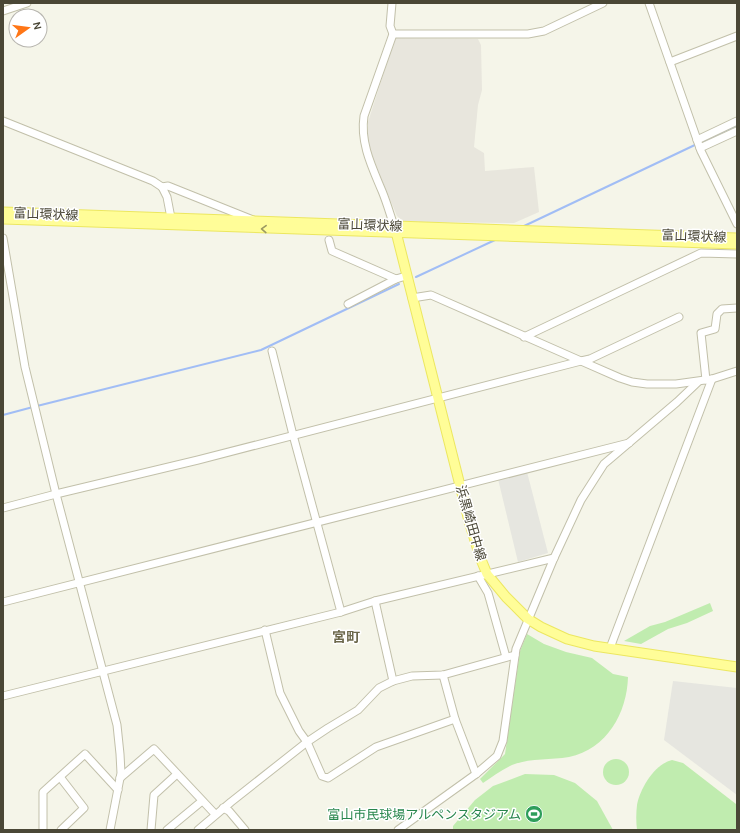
<svg xmlns="http://www.w3.org/2000/svg" width="740" height="833" font-family="Karla,'Noto Sans JP',sans-serif">
  <style>
    .industrial { fill: #e8e6dd }
    .green { fill: #c0ecaf }
    .parking { fill: #e6e6e0 }
    .lines { fill: none; stroke-linecap: round; stroke-linejoin: round }
    .stream { stroke: #a1bdf5; stroke-width: 2 }
    .minor-casing { stroke: #c2c0aa; stroke-width: 9 }
    .major-casing { stroke: #ece760; stroke-width: 11 }
    .minor { stroke: #fff; stroke-width: 7 }
    .major { stroke: #fffd98; stroke-width: 9 }
    .oneway { stroke: #9b9962 }
    .labels { text-anchor: middle; dominant-baseline: central; stroke-width: 3; stroke-linejoin: round; paint-order: stroke }
    .street-label { font-size: 13px; fill: #4a4736; stroke: #fff }
    .leisure-label { font-size: 13px; fill: #27864d; stroke: #fff; text-anchor: end }
    .neighbourhood-label { font-size: 14px; font-weight: bold; fill: #6d694d; stroke: #fff }
  </style>
  <rect width="100%" height="100%" fill="#f5f5e9"/>
  <path class="industrial" d="M 395,38 L 478,39 L 481,45 L 482,90 L 478,105 L 474,147 L 484,153 L 485,171 L 534,167 L 539,212 L 514,223 L 416,222 L 403,221 L 397,216 L 371,154 L 367,138 L 368,122 Z"/>
  <g class="green">
    <path d="M 710,603 L 713,611 L 687,623 L 668,629 L 641,644 L 624,641 L 650,626 L 665,622 Z"/>
    <path d="M 527,634 L 544,644 L 566,652 L 592,658 L 613,674 L 628,677 C 627,713 607,749 569,757 C 550,760 530,758 512,765 C 501,770 492,777 483,783 L 480,779 L 505,754 L 520,651 Z"/>
    <circle cx="616" cy="772" r="13"/>
    <path d="M 672,760 L 683,763 L 736,804 L 737,827 L 735,830 L 637,830 C 636,822 636,813 637,805 C 640,788 655,764 672,760 Z"/>
    <path d="M 525,774 L 554,775 L 575,783 L 597,801 L 613,830 L 453,830 L 453,826 L 475,800 L 493,786 Z"/>
  </g>
  <g class="parking">
    <path d="M 527,472 L 548,553 L 518,562 L 498,479 Z"/>
    <path d="M 673,681 L 737,688 L 737,795 L 664,740 Z"/>
  </g>
  <g class="lines">
    <g class="stream">
      <path d="M 522,227 L 737,125"/>
      <path d="M 416,277 L 495,240"/>
      <path d="M 37,406 L 261,350 L 399,284"/>
      <path d="M 3,415 L 33,407"/>
    </g>
    <defs>
      <g id="minor">
        <path d="M 392,3 L 390,26 L 393,34 L 528,34 L 544,31 L 603,3"/>
        <path d="M 649,3 L 701,151 L 737,224"/>
        <path d="M 3,11 L 27,3"/>
        <path d="M 393,34 L 364,116 C 360,143 372,167 382,191 C 387,203 390,214 394,226"/>
        <path d="M 670,62 L 737,36"/>
        <path d="M 3,121 L 153,181 L 162,187 L 168,186 L 253,220"/>
        <path d="M 697,140 L 737,121"/>
        <path d="M 700,148 L 737,131"/>
        <path d="M 162,187 L 167,197 L 171,218"/>
        <path d="M 3,238 L 25,367 L 56,494 L 117,725 L 120,754 L 121,773 L 110,830"/>
        <path d="M 329,240 L 332,251 L 396,279 L 406,276"/>
        <path d="M 412,298 L 431,295 L 581,361 L 620,378 L 632,382 L 647,384 L 676,384 L 712,379 L 737,371"/>
        <path d="M 348,304 L 396,279"/>
        <path d="M 524,337 L 701,253 L 737,254"/>
        <path d="M 272,351 L 293,435 L 341,612"/>
        <path d="M 706,380 L 701,333 L 715,329 L 717,314 L 722,309 L 737,308"/>
        <path d="M 3,508 L 56,494 L 198,460 L 581,361 L 590,359 L 679,317"/>
        <path d="M 478,576 L 488,593 L 506,657"/>
        <path d="M 375,601 L 393,681"/>
        <path d="M 3,602 L 629,443"/>
        <path d="M 265,630 L 280,693 L 299,731 L 307,742 L 322,776 L 328,778 L 376,747 L 455,719"/>
        <path d="M 610,648 L 712,379"/>
        <path d="M 443,675 L 455,719 L 476,774"/>
        <path d="M 3,696 L 341,612 L 375,601 L 554,558"/>
        <path d="M 60,777 L 84,808 L 61,830"/>
        <path d="M 120,778 L 154,749 L 215,814"/>
        <path d="M 223,808 L 229,811 L 245,830"/>
        <path d="M 43,830 L 43,792 L 85,754 L 118,790"/>
        <path d="M 151,830 L 154,795 L 177,774"/>
        <path d="M 167,830 L 202,801"/>
        <path d="M 198,830 L 231,802 L 307,742 L 328,728 L 358,710 L 379,688 L 393,681 L 412,676 L 443,675 L 515,655"/>
        <path d="M 398,830 L 476,774 L 497,756 L 503,741 L 516,649 L 554,558 L 581,500 L 604,464 L 677,402 L 698,382"/>
      </g>
      <g id="major">
        <path d="M 3,212 L 737,238"/>
        <path d="M 3,219 L 737,244"/>
        <path d="M 395,228 L 469,521 L 480,557 L 487,574 L 506,597 L 528,619 L 541,627 L 567,639 L 594,646 L 737,667"/>
      </g>
    </defs>
    <use href="#minor" class="minor-casing"/>
    <use href="#major" class="major-casing"/>
    <use href="#minor" class="minor"/>
    <use href="#major" class="major"/>
  </g>
  <defs><path id="oneway-chevron" d="M-2-3.5L2.5 0L-2 3.5" fill="none" stroke-width="1.6" stroke-linecap="round" stroke-linejoin="round"/></defs>
  <use class="oneway" href="#oneway-chevron" transform="translate(264 229) rotate(-178)"/>
  <defs>
    <symbol id="stadium-disc" viewBox="-11 -11 22 22"><circle r="9.5" fill="#2e9e5b" stroke="#fff"/><path d="M0-5a6.5 5 0 1 0 0 10a6.5 5 0 1 0 0-10ZM-3.5-1.8h7v3.6h-7Z" fill="#fff"/></symbol>
  </defs>
  <g fill-rule="evenodd">
    <use href="#stadium-disc" x="524" y="804" width="20" height="20"/>
  </g>
  <g class="labels">
    <g class="street-label">
      <text transform="translate(46 214) rotate(2)">富山環状線</text>
      <text transform="translate(370 225) rotate(2)">富山環状線</text>
      <text transform="translate(694 236) rotate(2)">富山環状線</text>
      <text transform="translate(471 523) rotate(74)">浜黒崎田中線</text>
    </g>
    <g class="leisure-label">
      <text x="521" y="814">富山市民球場アルペンスタジアム</text>
    </g>
    <g class="neighbourhood-label">
      <text x="346" y="637">宮町</text>
    </g>
  </g>
  <rect width="740" height="833" fill="none" stroke="#4a4736" stroke-width="8"/>
  <g transform="translate(28 28) rotate(76)"><circle r="19" fill="#ffffff" stroke="#b7b5af"/>
  <path d="M0-3L7 15L0 10L-7 15Z" fill="#ff7616"/>
  <text y="-6" font-size="11" font-weight="bold" text-anchor="middle" fill="#4a4736">N</text>
  </g>
</svg>
